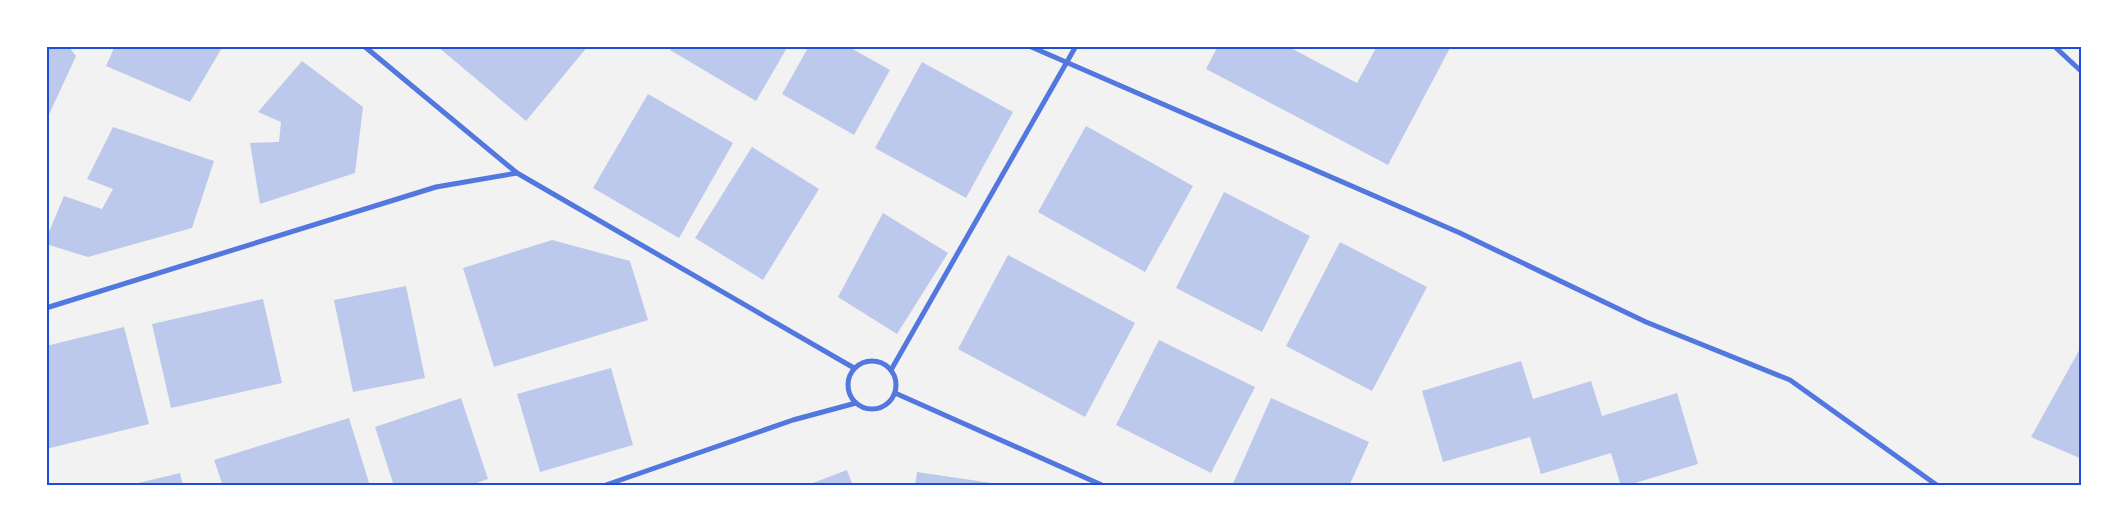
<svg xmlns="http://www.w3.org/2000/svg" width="2128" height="532" font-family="Jost,sans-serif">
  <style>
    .building { fill: #bdc9ec }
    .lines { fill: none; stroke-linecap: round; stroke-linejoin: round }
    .minor { stroke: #5277de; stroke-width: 5 }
    .neatline { fill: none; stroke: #1d4ed8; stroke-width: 2 }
  </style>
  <rect width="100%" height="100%" fill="#f2f2f2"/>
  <g class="building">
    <path d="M 46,46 L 68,46 L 76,56 L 46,121 Z"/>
    <path d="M 115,46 L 223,46 L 190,102 L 106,66 Z"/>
    <path d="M 437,46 L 588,46 L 526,121 Z"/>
    <path d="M 672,46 L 788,46 L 756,101 L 670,50 Z"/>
    <path d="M 809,46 L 847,46 L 890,70 L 854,135 L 782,94 Z"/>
    <path d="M 1218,46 L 1287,46 L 1357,83 L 1377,46 L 1451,46 L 1388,165 L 1206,69 Z"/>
    <path d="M 302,61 L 363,107 L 355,173 L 260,204 L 250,143 L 279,142 L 281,122 L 258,112 Z"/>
    <path d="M 922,62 L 1013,112 L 966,198 L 875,148 Z"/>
    <path d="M 648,94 L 733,143 L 679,238 L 593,188 Z"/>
    <path d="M 1086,126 L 1193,186 L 1145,272 L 1038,212 Z"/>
    <path d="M 113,127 L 214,161 L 192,228 L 88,257 L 46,244 L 46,239 L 64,196 L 102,209 L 113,189 L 87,179 Z"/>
    <path d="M 752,147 L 819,189 L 763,280 L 695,238 Z"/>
    <path d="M 1224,192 L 1310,236 L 1262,332 L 1176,288 Z"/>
    <path d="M 883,213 L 948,253 L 897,334 L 838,297 Z"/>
    <path d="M 552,240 L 630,261 L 648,320 L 494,367 L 463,268 Z"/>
    <path d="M 1340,242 L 1427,287 L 1372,391 L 1286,346 Z"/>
    <path d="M 1008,255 L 1135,323 L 1085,417 L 958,349 Z"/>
    <path d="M 406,286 L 425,378 L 353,392 L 334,300 Z"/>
    <path d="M 263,299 L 282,383 L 171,408 L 152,324 Z"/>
    <path d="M 124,327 L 149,424 L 46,449 L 46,346 Z"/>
    <path d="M 1159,340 L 1255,387 L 1211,473 L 1116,425 Z"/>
    <path d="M 2082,345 L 2082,459 L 2031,437 Z"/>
    <path d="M 1521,361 L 1533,399 L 1591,381 L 1602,416 L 1677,393 L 1698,464 L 1625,486 L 1621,486 L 1611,453 L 1541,474 L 1530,437 L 1443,462 L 1422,391 Z"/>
    <path d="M 611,368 L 633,445 L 540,472 L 517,394 Z"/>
    <path d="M 461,398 L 488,479 L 468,486 L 394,486 L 375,427 Z"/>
    <path d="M 1271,398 L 1369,442 L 1349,486 L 1232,486 Z"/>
    <path d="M 349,418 L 370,486 L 223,486 L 214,460 Z"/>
    <path d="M 847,470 L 853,486 L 805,486 Z"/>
    <path d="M 917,472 L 1005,485 L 1005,486 L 915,486 Z"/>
    <path d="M 180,473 L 183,486 L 130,486 L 130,485 Z"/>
  </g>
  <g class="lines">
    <g class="minor">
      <path d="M 364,46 L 517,173"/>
      <path d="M 1029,46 L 1460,233 L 1646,322 L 1790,380 L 1938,486"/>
      <path d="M 2054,46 L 2082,72"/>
      <path d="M 46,308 L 436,187 L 517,173 L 854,368"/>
      <circle cx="872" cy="385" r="24"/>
      <path d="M 891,370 L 1076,46"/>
      <path d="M 895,393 L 1104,486"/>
      <path d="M 603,486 L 793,420 L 856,403"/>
    </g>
  </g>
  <rect width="2128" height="532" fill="none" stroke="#ffffff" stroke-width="95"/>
  <rect x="48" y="48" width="2032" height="436" class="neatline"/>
</svg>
